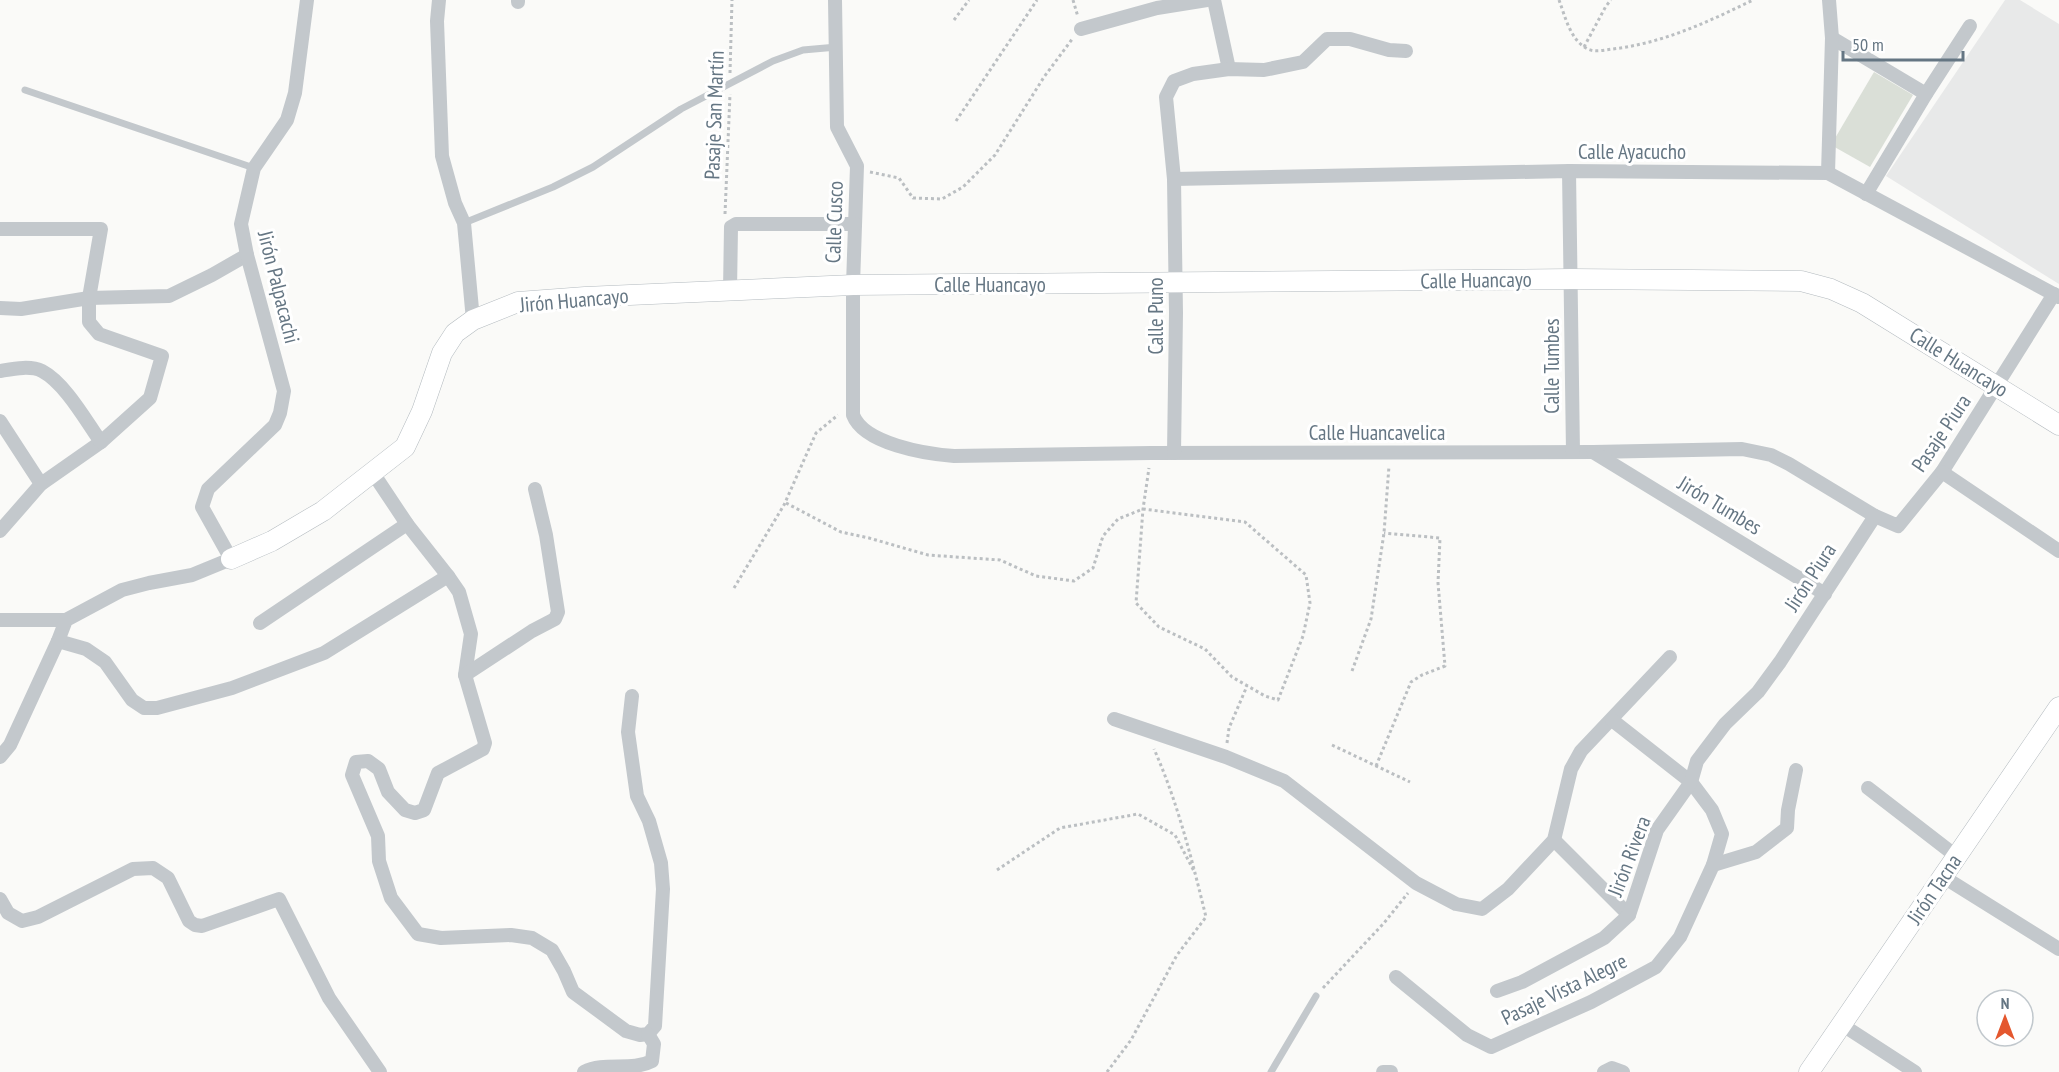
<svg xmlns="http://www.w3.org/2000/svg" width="2059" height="1072" font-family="'PT Sans Narrow',sans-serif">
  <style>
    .built { fill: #e8e9e9 }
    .green { fill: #dadfd7 }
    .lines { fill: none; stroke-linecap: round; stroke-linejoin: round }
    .secondary-casing { stroke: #b3babf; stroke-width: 21 }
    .path { stroke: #bbbfc2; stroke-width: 3; stroke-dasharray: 3 3; stroke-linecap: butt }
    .lane { stroke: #c3c8cc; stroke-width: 7 }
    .street { stroke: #c3c8cc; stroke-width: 14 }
    .secondary { stroke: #fff; stroke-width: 20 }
    .labels { text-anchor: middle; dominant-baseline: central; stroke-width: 6; stroke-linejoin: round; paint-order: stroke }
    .street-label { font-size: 21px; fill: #657683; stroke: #fff }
  </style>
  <rect width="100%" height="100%" fill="#fafaf8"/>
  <path class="built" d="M 2005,0 L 2020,0 L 2059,24 L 2059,284 L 1886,176 Z"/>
  <path class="green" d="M 1874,72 L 1913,95 L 1870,167 L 1831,145 Z"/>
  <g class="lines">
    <defs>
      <g id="secondary">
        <path d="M 231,559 L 272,541 L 323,511 L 405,447 L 422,411 L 442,353 L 455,333 L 473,320 L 518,302 L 585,297 L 853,285 L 1572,279 L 1801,281 L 1831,289 L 1862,303 L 2059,425"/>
        <path d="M 1809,1072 L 2059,707"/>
      </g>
    </defs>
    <use href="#secondary" class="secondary-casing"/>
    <g class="path">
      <path d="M 1073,0 L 1078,17"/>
      <path d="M 1559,0 C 1565,16 1570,39 1586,48 C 1594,53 1604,50 1613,49 C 1663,43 1708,22 1753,0"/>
      <path d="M 954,20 L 969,0"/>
      <path d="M 1584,47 L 1606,6 L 1611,0"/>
      <path d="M 730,73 L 732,0"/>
      <path d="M 956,121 L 1037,0"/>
      <path d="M 870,172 L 899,178 L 913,198 L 942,199 L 963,187 L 995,155 L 1044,77 L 1073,38"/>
      <path d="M 725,214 L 730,94"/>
      <path d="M 786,503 L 841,532 L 869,538 L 928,555 L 1000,560 L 1036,576 L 1074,581 L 1093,568 L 1103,536 L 1118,519 L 1143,509 L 1245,522 L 1306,575 L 1310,603 L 1303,636 L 1278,700 L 1265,696 L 1232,677 L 1205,649 L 1159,627 L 1136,603 L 1143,509 L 1149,468"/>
      <path d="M 734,588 L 784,505 L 816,433 L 838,415"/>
      <path d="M 1352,671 L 1371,619 L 1384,533 L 1389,466"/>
      <path d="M 1227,743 L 1229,728 L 1247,686"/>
      <path d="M 1332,745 L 1410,782"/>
      <path d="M 1376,766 L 1411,682 L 1422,675 L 1445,666 L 1438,583 L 1440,538 L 1384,533"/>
      <path d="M 997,870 L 1060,828 L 1138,814 L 1175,835 L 1195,873"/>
      <path d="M 1323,988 L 1384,923 L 1408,893"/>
      <path d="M 1107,1072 L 1131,1040 L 1177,955 L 1206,917 C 1192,860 1178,803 1154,749"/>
    </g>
    <g class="lane">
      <path d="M 25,90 L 254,168"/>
      <path d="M 464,223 L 553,187 L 593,167 L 681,109 L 773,61 L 803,50 L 837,47"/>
      <path d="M 1271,1072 L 1316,996"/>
    </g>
    <g class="street">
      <path d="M 439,0 L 437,21 L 442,156 L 455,203 L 464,223 L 473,320"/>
      <path d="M 518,0 L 518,2"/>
      <path d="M 835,0 L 837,127 L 857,166 L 853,285 L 853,415 C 864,444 926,454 954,456 L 1151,453 L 1593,452 L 1742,449 L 1771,455 L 1789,464 L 1875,516 L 1898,526 L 1942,472 L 2054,294"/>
      <path d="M 1214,0 L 1229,69"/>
      <path d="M 1081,29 L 1157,8 L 1207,0"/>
      <path d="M 1832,38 L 1926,94"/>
      <path d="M 1569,171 L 1573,452"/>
      <path d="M 1828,173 L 1832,38 L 1829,0"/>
      <path d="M 1174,179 L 1569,171 L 1828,173 L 2059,297"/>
      <path d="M 1866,194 L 1926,94 L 1970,26"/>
      <path d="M 0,229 L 101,229 L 89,298 L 89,322 L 99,334 L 162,356 L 150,398 L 101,442 L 41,484 L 0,531"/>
      <path d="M 730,291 L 731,227 L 736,224 L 855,224"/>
      <path d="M 0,308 L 21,309 L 89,298 L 169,296 L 212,275 L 247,255"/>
      <path d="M 0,371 C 12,369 30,365 42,371 C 65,383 86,421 101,442"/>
      <path d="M 0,421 L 41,484"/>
      <path d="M 1593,452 L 1825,594"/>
      <path d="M 1174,453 L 1176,313 L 1174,179 L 1166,97 L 1174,81 L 1193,74 L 1229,69 L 1264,70 L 1303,62 L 1327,39 L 1350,39 L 1389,50 L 1406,51"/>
      <path d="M 1942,472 L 2059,551"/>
      <path d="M 373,473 L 407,524 L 448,576 L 459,592 L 471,634 L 465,675 L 485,743 L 483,749 L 438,773 L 424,810 L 415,813 L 405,810 L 388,792 L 379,769 L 368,761 L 356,762 L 352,775 L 378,836 L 379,861 L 391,898 L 418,934 L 441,938 L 511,935 L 532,938 L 552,950 L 564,971 L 573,992 L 626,1031 L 640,1035 L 648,1034 L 655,1026 L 663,889 L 661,863 L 649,821 L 637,796 L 628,732 L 632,696"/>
      <path d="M 0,620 L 66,620"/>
      <path d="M 260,623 L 407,524"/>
      <path d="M 58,641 L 86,649 L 105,662 L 132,700 L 144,708 L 157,708 L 232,688 L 324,653 L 448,576"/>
      <path d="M 465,675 L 532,631 L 555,619 L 558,612 L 546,535 L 535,489"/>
      <path d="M 1114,719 L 1226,757 L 1284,781 L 1416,883 L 1456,904 L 1482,909 L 1508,889 L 1554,840 L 1571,769 L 1581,751 L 1670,657"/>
      <path d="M 0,757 L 10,745 L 58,641 L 66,620 L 122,590 L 149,583 L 192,575 L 231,559 L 202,507 L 208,489 L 275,425 L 280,413 L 284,391 L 247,255 L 241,224 L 254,168 L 287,120 L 295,93 L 307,0"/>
      <path d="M 1868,788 L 1956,856"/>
      <path d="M 1554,840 L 1629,915"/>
      <path d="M 1713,865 L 1756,852 L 1787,828 L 1788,810 L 1796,770"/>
      <path d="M 1942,876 L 2059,949"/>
      <path d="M 0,899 L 8,913 L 22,921 L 38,917 L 133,869 L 153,868 L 168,878 L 189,921 L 195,925 L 202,926 L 279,899 L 329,998 L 380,1072"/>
      <path d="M 1396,977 L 1467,1035 L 1491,1047 L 1591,1002 L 1656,967 L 1680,937 L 1713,865 L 1722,834 L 1712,810 L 1691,782 L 1612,720"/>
      <path d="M 1497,991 L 1522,982 L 1604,938 L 1629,915 L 1657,830 L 1691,782 L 1697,761 L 1725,724 L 1758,692 L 1780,662 L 1875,516"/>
      <path d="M 1841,1024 L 1915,1072"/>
      <path d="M 584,1072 C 605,1061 631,1072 652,1061 L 654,1044 L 648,1034"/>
      <path d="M 1383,1072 L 1391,1072"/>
      <path d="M 1604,1072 L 1612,1068 L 1623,1072"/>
    </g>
    <use href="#secondary" class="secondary"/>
  </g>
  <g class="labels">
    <g class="street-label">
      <text transform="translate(714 115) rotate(-88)">Pasaje San Martín</text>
      <text x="1632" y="151">Calle Ayacucho</text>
      <text transform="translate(834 222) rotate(-88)">Calle Cusco</text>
      <text transform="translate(1476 280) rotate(-1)">Calle Huancayo</text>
      <text x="990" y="284">Calle Huancayo</text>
      <text transform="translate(279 287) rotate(76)">Jirón Palpacachi</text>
      <text transform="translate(574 300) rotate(-5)">Jirón Huancayo</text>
      <text transform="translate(1155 316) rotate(-90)">Calle Puno</text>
      <text transform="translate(1959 362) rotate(32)">Calle Huancayo</text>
      <text transform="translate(1551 366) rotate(-90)">Calle Tumbes</text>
      <text x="1377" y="432">Calle Huancavelica</text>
      <text transform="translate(1941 433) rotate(-56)">Pasaje Piura</text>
      <text transform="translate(1720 505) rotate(31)">Jirón Tumbes</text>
      <text transform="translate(1810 577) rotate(-57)">Jirón Piura</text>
      <text transform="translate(1629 856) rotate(-69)">Jirón Rivera</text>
      <text transform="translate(1934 889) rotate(-56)">Jirón Tacna</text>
      <text transform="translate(1564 989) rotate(-26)">Pasaje Vista Alegre</text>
    </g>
  </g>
  <g transform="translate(2005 1018)"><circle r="28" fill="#ffffff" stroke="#c1c8cd" stroke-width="1.5"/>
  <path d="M0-4.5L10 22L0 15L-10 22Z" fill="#e4572e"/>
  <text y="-9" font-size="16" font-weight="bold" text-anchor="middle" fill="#657683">N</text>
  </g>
  <path d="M1843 51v9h120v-9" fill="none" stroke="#657683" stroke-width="3"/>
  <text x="1852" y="51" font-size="18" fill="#657683" stroke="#ffffff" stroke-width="4.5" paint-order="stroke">50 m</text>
</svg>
